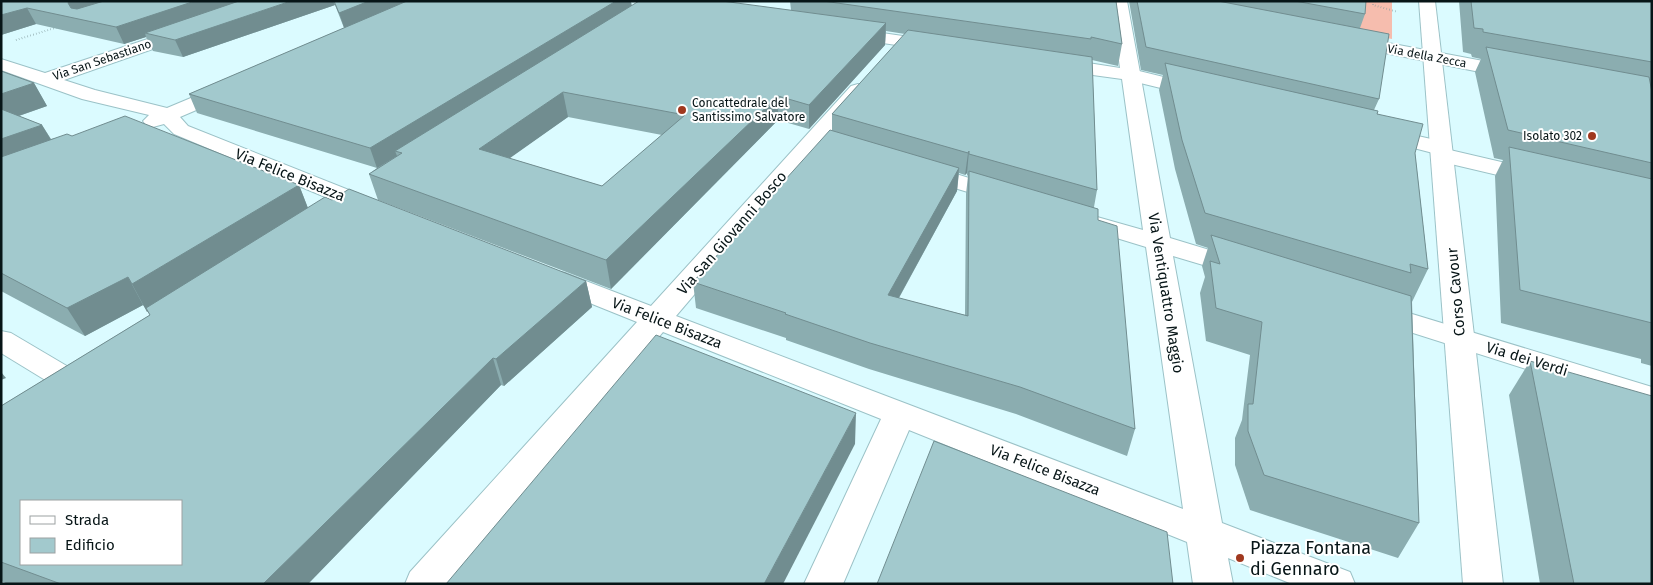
<svg xmlns="http://www.w3.org/2000/svg" width="1653" height="585" font-family="'Fira Sans',sans-serif">
  <style>
    .green { fill: #f6bdae }
    .lines { fill: none; stroke-linecap: round; stroke-linejoin: round }
    .pedestrian-casing { stroke: #9bc2c7; stroke-width: 2 }
    .minor-casing { stroke: #9bc2c7; stroke-width: 2 }
    .secondary-casing { stroke: #9bc2c7; stroke-width: 2 }
    .path { stroke: #80999c; stroke-width: 2; stroke-dasharray: 0.5 2.5; stroke-linecap: butt }
    .pedestrian { fill: #fff; fill-rule: evenodd }
    .minor { fill: #fff; fill-rule: evenodd }
    .secondary { fill: #fff; fill-rule: evenodd }
    .wall { fill: #8badb0; fill-rule: evenodd }
    .shaded-wall { fill: #718d90 }
    .building { fill: #a2c9cd; stroke: #718d90; fill-rule: evenodd }
    .poi-dot { fill: #a0381e; stroke: #fff; stroke-width: 2 }
    .labels { text-anchor: middle; dominant-baseline: central; stroke-width: 4; stroke-linejoin: round; paint-order: stroke }
    .far-street-label { font-size: 12px; fill: #071517; stroke: #fff }
    .far-poi-label { font-size: 12px; fill: #071517; stroke: #fff; text-anchor: start }
    .street-label { font-size: 15px; fill: #071517; stroke: #fff }
    .near-poi-label { font-size: 18px; fill: #071517; stroke: #fff; text-anchor: start }
  </style>
  <rect width="100%" height="100%" fill="#dbfbff"/>
  <path class="green" d="M 1359,1 L 1392,1 L 1392,39 L 1302,22 Z"/>
  <g class="lines">
    <defs>
      <path id="pedestrian" d="M 1131,69 L 1188,83 L 1191,87 L 1188,91 L 1181,93 L 1124,79 L 1122,75 L 1124,71 Z"/>
      <g id="minor">
        <path d="M 1111,1 L 1127,1 L 1170,238 L 1249,262 L 1253,268 L 1249,274 L 1240,276 L 1173,256 L 1222,523 L 1350,572 L 1355,584 L 1292,584 L 1228,558 L 1233,584 L 1193,584 L 1187,542 L 909,430 L 843,584 L 804,584 L 881,419 L 663,332 L 448,584 L 405,584 L 410,572 L 637,322 L 545,285 L 542,279 L 545,273 L 555,271 L 565,273 L 651,306 L 851,86 L 858,84 L 865,86 L 868,90 L 829,136 L 863,146 L 866,151 L 863,156 L 855,158 L 820,147 L 676,316 L 1183,509 L 1146,247 L 1074,225 L 1071,220 L 1074,215 L 1083,213 L 1143,230 L 1122,79 L 1056,70 L 1049,68 L 1047,64 L 1049,60 L 1056,58 L 1120,68 Z"/>
        <path d="M 184,27 L 190,28 L 193,32 L 190,36 L 64,80 L 95,90 L 167,108 L 222,85 L 229,83 L 236,85 L 239,89 L 236,93 L 180,117 L 188,126 L 384,204 L 387,209 L 384,214 L 375,216 L 366,214 L 174,134 L 164,124 L 153,127 L 146,125 L 143,121 L 149,115 L 82,99 L 1,70 L 1,59 L 45,73 Z"/>
        <path d="M 848,28 L 937,41 L 943,42 L 946,46 L 943,50 L 937,51 L 842,37 L 839,33 L 842,29 Z"/>
        <path d="M 1351,36 L 1515,67 L 1522,69 L 1524,73 L 1522,77 L 1515,79 L 1345,45 L 1342,41 L 1345,37 Z"/>
        <path d="M 1382,128 L 1449,143 L 1452,148 L 1450,150 L 1544,172 L 1547,177 L 1544,182 L 1536,184 L 1434,160 L 1431,155 L 1433,153 L 1375,138 L 1371,134 L 1375,130 Z"/>
        <path d="M 923,164 L 1012,191 L 1016,196 L 1012,201 L 1004,203 L 915,176 L 912,171 L 915,166 Z"/>
        <path d="M 1376,303 L 1652,387 L 1652,409 L 1366,318 L 1362,312 L 1366,306 Z"/>
        <path d="M 1,331 L 11,333 L 77,372 L 81,379 L 77,386 L 66,389 L 55,386 L 1,353 Z"/>
      </g>
      <path id="secondary" d="M 1419,1 L 1435,1 L 1503,584 L 1463,584 Z"/>
    </defs>
    <use href="#pedestrian" class="pedestrian-casing"/>
    <use href="#minor" class="minor-casing"/>
    <use href="#secondary" class="secondary-casing"/>
    <g class="path">
      <path d="M 1373,1 L 1373,5 L 1398,12"/>
      <path d="M 16,40 L 58,27"/>
    </g>
    <use href="#pedestrian" class="pedestrian"/>
    <use href="#minor" class="minor"/>
    <use href="#secondary" class="secondary"/>
  </g>
  <g class="wall">
    <path d="M 1,1 L 632,1 L 631,2 L 632,6 L 791,10 L 790,1 L 1116,1 L 1122,44 L 1118,66 L 1092,60 L 1097,190 L 1094,207 L 1098,220 L 1135,429 L 1127,456 L 1016,414 L 869,369 L 786,340 L 786,338 L 696,308 L 693,282 L 832,130 L 832,114 L 905,34 L 886,31 L 885,45 L 809,129 L 778,120 L 611,289 L 378,200 L 369,174 L 377,168 L 197,113 L 189,94 L 344,28 L 335,5 L 183,57 L 153,51 L 146,37 L 124,44 L 36,24 L 1,35 ZM 568,117 L 662,135 L 602,186 L 509,158 ZM 959,173 L 965,175 L 967,173 L 967,175 L 968,176 L 966,194 L 965,315 L 899,298 L 957,191 Z"/>
    <path d="M 1129,1 L 1366,1 L 1365,14 L 1360,28 L 1379,99 L 1374,110 L 1415,153 L 1428,269 L 1412,302 L 1412,301 L 1419,523 L 1398,558 L 1250,510 L 1235,465 L 1235,438 L 1242,420 L 1250,355 L 1206,341 L 1200,293 L 1205,277 L 1202,266 L 1208,248 L 1196,244 L 1175,169 L 1159,90 L 1163,75 L 1141,70 Z"/>
    <path d="M 1459,1 L 1652,1 L 1652,366 L 1641,363 L 1641,359 L 1501,323 L 1495,176 L 1503,160 L 1494,158 L 1475,72 L 1481,59 L 1472,57 L 1471,54 L 1463,52 Z"/>
    <path d="M 1,71 L 34,83 L 47,106 L 19,116 L 42,125 L 51,139 L 72,136 L 299,185 L 308,208 L 332,200 L 586,281 L 592,307 L 504,386 L 501,385 L 308,584 L 8,584 L 1,581 L 1,406 L 150,315 L 143,305 L 85,336 L 1,291 Z"/>
    <path d="M 1530,361 L 1652,584 L 1540,584 L 1509,395 Z"/>
  </g>
  <g class="shaded-wall">
    <path d="M 69,1 L 120,1 L 77,18 L 68,3 Z"/>
    <path d="M 195,1 L 250,1 L 145,33 L 146,37 L 124,44 L 116,27 Z"/>
    <path d="M 291,1 L 333,1 L 335,5 L 183,57 L 175,40 Z"/>
    <path d="M 369,1 L 413,1 L 345,30 L 339,13 Z"/>
    <path d="M 616,1 L 632,1 L 631,2 L 632,9 L 395,151 L 397,156 L 377,168 L 370,148 Z"/>
    <path d="M 27,8 L 36,24 L 1,35 L 1,15 Z"/>
    <path d="M 886,23 L 885,45 L 809,129 L 809,105 Z"/>
    <path d="M 34,83 L 47,106 L 1,122 L 1,94 Z"/>
    <path d="M 563,92 L 568,117 L 486,175 L 479,149 Z"/>
    <path d="M 778,96 L 778,120 L 611,289 L 606,260 Z"/>
    <path d="M 42,125 L 56,148 L 1,169 L 1,139 Z"/>
    <path d="M 969,151 L 967,173 L 965,175 L 968,153 Z"/>
    <path d="M 959,168 L 957,191 L 886,321 L 888,295 Z"/>
    <path d="M 299,185 L 309,211 L 147,312 L 132,284 Z"/>
    <path d="M 128,277 L 143,305 L 85,336 L 67,308 Z"/>
    <path d="M 586,281 L 592,307 L 504,386 L 496,359 Z"/>
    <path d="M 493,358 L 501,385 L 308,584 L 263,584 Z"/>
    <path d="M 1,372 L 6,378 L 1,380 Z"/>
    <path d="M 856,413 L 855,444 L 783,584 L 764,584 Z"/>
  </g>
  <g class="building">
    <path d="M 1,1 L 69,1 L 68,3 L 71,8 L 77,9 L 104,1 L 195,1 L 116,27 L 27,8 L 1,15 Z"/>
    <path d="M 239,1 L 291,1 L 175,40 L 145,33 Z"/>
    <path d="M 334,1 L 369,1 L 339,13 Z"/>
    <path d="M 407,1 L 616,1 L 370,148 L 189,94 Z"/>
    <path d="M 639,1 L 722,1 L 886,23 L 809,105 L 778,96 L 606,260 L 369,174 L 402,153 L 395,151 ZM 563,92 L 685,115 L 602,186 L 479,149 Z"/>
    <path d="M 823,1 L 1116,1 L 1122,44 L 1091,37 L 1091,39 Z"/>
    <path d="M 1137,1 L 1218,1 L 1389,34 L 1379,99 L 1146,47 Z"/>
    <path d="M 1295,1 L 1366,1 L 1365,14 Z"/>
    <path d="M 1471,1 L 1652,1 L 1652,62 L 1483,32 L 1483,29 L 1474,28 Z"/>
    <path d="M 908,30 L 1092,57 L 1097,190 L 969,154 L 969,151 L 968,153 L 832,114 Z"/>
    <path d="M 1486,47 L 1649,77 L 1652,92 L 1652,163 L 1508,130 Z"/>
    <path d="M 1165,63 L 1378,111 L 1377,114 L 1423,124 L 1415,153 L 1428,269 L 1410,264 L 1411,273 L 1205,213 L 1182,140 Z"/>
    <path d="M 1,71 L 34,83 L 1,94 Z"/>
    <path d="M 1,109 L 42,125 L 1,139 Z"/>
    <path d="M 125,116 L 299,185 L 132,284 L 128,277 L 67,308 L 1,273 L 1,157 L 67,134 L 72,136 Z"/>
    <path d="M 830,130 L 959,168 L 888,295 L 968,316 L 969,171 L 1098,209 L 1098,220 L 1117,226 L 1135,429 L 1020,387 L 870,343 L 785,314 L 786,313 L 693,282 Z"/>
    <path d="M 1509,147 L 1652,179 L 1652,323 L 1520,290 Z"/>
    <path d="M 349,189 L 586,281 L 496,359 L 493,358 L 263,584 L 61,584 L 1,562 L 1,406 L 150,315 L 146,308 L 325,197 L 332,200 ZM 21,501 L 181,501 L 181,564 L 21,564 Z"/>
    <path d="M 1211,235 L 1411,296 L 1419,523 L 1264,475 L 1248,431 L 1248,404 L 1253,404 L 1262,322 L 1216,308 L 1210,261 L 1220,264 Z"/>
    <path d="M 656,335 L 856,413 L 764,584 L 446,584 Z"/>
    <path d="M 1530,361 L 1652,396 L 1652,584 L 1574,584 Z"/>
    <path d="M 934,441 L 1167,532 L 1173,584 L 877,584 Z"/>
  </g>
  <g class="poi-dot">
    <circle cx="682" cy="110" r="5"/>
    <circle cx="1592" cy="136" r="5"/>
    <circle cx="1240" cy="558" r="5"/>
  </g>
  <g class="labels">
    <g class="far-street-label">
      <text transform="translate(1427 56) rotate(11)">Via della Zecca</text>
      <text transform="translate(102 60) rotate(-19)">Via San Sebastiano</text>
    </g>
    <g class="far-poi-label">
      <text x="692" y="103">Concattedrale del<tspan x="692" dy="14">Santissimo Salvatore</tspan></text>
      <text x="1582" y="136" text-anchor="end">Isolato 302</text>
    </g>
    <g class="street-label">
      <text transform="translate(290 175) rotate(22)">Via Felice Bisazza</text>
      <text transform="translate(732 233) rotate(-49)">Via San Giovanni Bosco</text>
      <text transform="translate(1456 292) rotate(-95)">Corso Cavour</text>
      <text transform="translate(1166 293) rotate(81)">Via Ventiquattro Maggio</text>
      <text transform="translate(667 323) rotate(21)">Via Felice Bisazza</text>
      <text transform="translate(1527 359) rotate(17)">Via dei Verdi</text>
      <text transform="translate(1045 470) rotate(21)">Via Felice Bisazza</text>
    </g>
    <g class="near-poi-label">
      <text x="1250" y="548">Piazza Fontana<tspan x="1250" dy="21">di Gennaro</tspan></text>
    </g>
  </g>
  <rect width="1653" height="585" fill="none" stroke="#071517" stroke-width="5"/>
  <rect x="20" y="500" width="162" height="65" fill="#ffffff" stroke="#9ca1a2"/>
  <rect x="30" y="516" width="25" height="8" fill="#ffffff" stroke="#9ca1a2"/>
  <text x="65" y="525" font-size="15" fill="#071517">Strada</text>
  <rect x="30" y="538" width="25" height="15" fill="#a2c9cd" stroke="#9ca1a2"/>
  <text x="65" y="550" font-size="15" fill="#071517">Edificio</text>
</svg>
